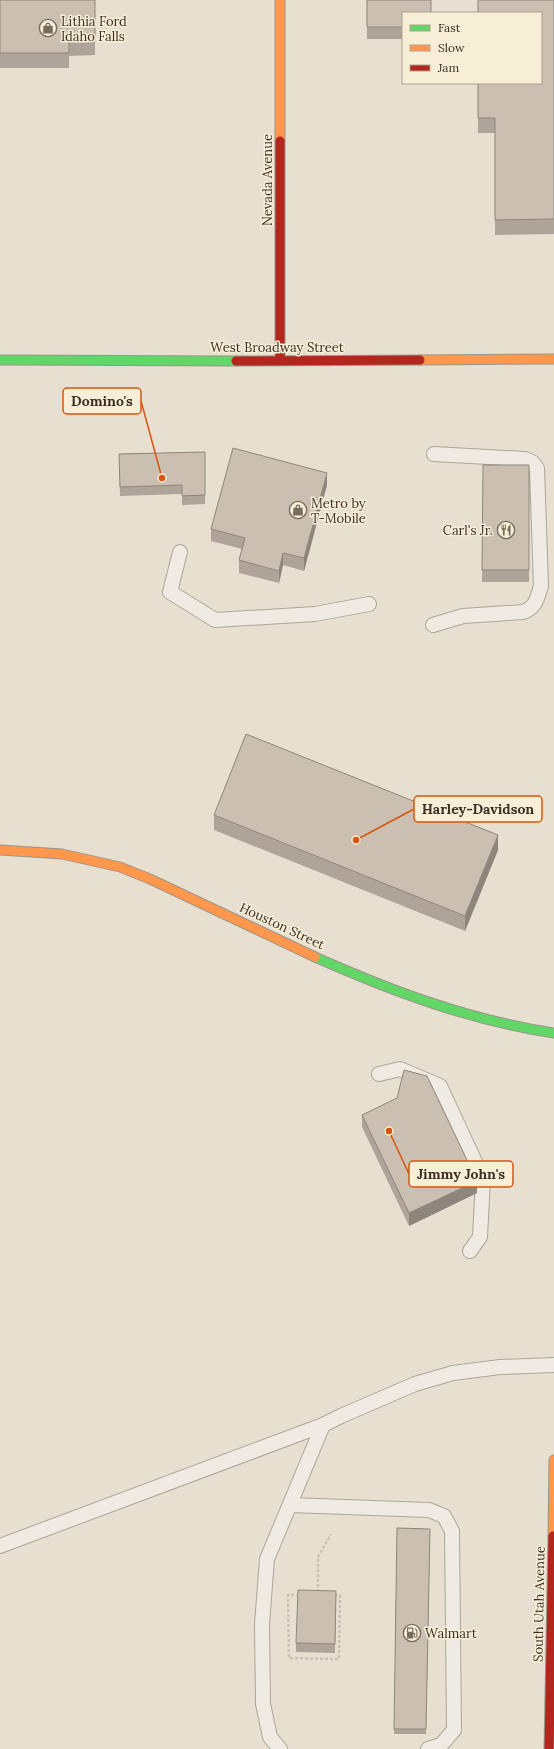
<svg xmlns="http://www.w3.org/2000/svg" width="554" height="1749" font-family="Lora,serif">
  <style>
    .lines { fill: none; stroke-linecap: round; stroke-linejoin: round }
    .lane-casing { stroke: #ada599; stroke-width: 16 }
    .fast-casing { stroke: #9c958a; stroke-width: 11 }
    .slow-casing { stroke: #9c958a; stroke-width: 11 }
    .jam-casing { stroke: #9c958a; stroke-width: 11 }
    .path { stroke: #c8c2b9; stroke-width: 2.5; stroke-dasharray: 3 2; stroke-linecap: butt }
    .lane { stroke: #efebe3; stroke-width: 14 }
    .fast { stroke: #63d668; stroke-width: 9 }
    .slow { stroke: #ff974d; stroke-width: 9 }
    .jam { stroke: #b3261e; stroke-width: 9 }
    .wall { fill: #afa499 }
    .shaded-wall { fill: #8e867d }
    .building { fill: #cbbfb2; stroke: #8e867d }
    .labels { text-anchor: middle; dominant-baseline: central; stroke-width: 3; stroke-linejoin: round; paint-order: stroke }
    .poi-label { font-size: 13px; fill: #3d2e20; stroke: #f7eed8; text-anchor: start }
    .street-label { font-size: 13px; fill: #3d2e20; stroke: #f7eed8 }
    .leader { fill: none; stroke: #d7550e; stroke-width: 1.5 }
    .callout-dot { fill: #d7550e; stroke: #f7eed8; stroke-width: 1.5 }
    .callout { fill: #f7eed8; stroke: #d7550e; stroke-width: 1.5 }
    .callout-label { font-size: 14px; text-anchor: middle; font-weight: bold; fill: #3d2e20 }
  </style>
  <rect width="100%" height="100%" fill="#e7e0d1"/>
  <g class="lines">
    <defs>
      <g id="lane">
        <path d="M 180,552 L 170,592 L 215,620 L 315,614 L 369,604"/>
        <path d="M 433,625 L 463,616 L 523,612 C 536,608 537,598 541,586 L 537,468 L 532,462 L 525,459 L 434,454"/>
        <path d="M 379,1074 L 400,1069 L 440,1086 L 483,1179 L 480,1237 L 470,1251"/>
        <path d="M 290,1505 L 429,1510 L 444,1516 L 452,1531 L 454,1730 L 441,1745 L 428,1749"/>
        <path d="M 0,1546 L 323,1425 L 341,1416 L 415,1384 L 453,1373 L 500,1367 L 554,1365"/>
        <path d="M 280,1749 L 270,1737 L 263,1704 L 262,1624 L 267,1559 L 323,1425"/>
      </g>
      <g id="fast">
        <path d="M 0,360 L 236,361"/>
        <path d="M 315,957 C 394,992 469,1020 554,1033"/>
      </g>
      <g id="slow">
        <path d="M 280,0 L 280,141"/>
        <path d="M 420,360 L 554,359"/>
        <path d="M 0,850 L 62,854 L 120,867 L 150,879 L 315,957"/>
        <path d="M 553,1536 L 554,1460"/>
      </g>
      <g id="jam">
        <path d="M 280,141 L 280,360"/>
        <path d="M 236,361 L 420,360"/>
        <path d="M 549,1749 L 553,1536"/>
      </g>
    </defs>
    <use href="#lane" class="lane-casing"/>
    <use href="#fast" class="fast-casing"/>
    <use href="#slow" class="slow-casing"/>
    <use href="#jam" class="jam-casing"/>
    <g class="path">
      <path d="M 318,1592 L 318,1557 L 331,1534"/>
      <path d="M 299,1595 L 288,1595 L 289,1658 L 339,1659 L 340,1596 L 335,1595"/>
    </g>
    <use href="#lane" class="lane"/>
    <use href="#fast" class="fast"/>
    <use href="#slow" class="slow"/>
    <use href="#jam" class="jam"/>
  </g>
  <g class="wall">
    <path d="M 0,0 L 95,0 L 95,55 L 69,56 L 69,68 L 0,68 Z"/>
    <path d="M 367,0 L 403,13 L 403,39 L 367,39 Z"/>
    <path d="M 554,0 L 554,234 L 495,235 L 495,133 L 478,133 L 478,83 Z"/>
    <path d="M 205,452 L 205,504 L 182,505 L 182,494 L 120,496 L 119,454 Z"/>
    <path d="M 483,465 L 529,465 L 529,582 L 482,582 Z"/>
    <path d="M 327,485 L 304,571 L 283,565 L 279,583 L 239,573 L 239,560 L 242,549 L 211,541 L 211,529 Z"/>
    <path d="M 214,815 L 498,850 L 465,931 L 214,830 Z"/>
    <path d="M 362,1115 L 477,1193 L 409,1226 L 362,1127 Z"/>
    <path d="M 397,1528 L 430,1529 L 426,1734 L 394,1734 Z"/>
    <path d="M 336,1600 L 335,1653 L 296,1652 L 296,1643 Z"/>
  </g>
  <g class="shaded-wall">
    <path d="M 327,473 L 327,485 L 304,571 L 304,558 Z"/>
    <path d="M 283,553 L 283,565 L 279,583 L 279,571 Z"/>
    <path d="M 498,835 L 498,850 L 465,931 L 465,916 Z"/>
    <path d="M 477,1181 L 477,1193 L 409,1226 L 409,1213 Z"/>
  </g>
  <g class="building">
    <path d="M 0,0 L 95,0 L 95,40 L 69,41 L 69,53 L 0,53 Z"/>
    <path d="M 367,0 L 431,0 L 431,13 L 403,13 L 403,27 L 367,27 Z"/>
    <path d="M 478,0 L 554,0 L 554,219 L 495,220 L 495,118 L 478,118 L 478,83 L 541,83 L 541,13 L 478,13 Z"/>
    <path d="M 233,448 L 327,473 L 304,558 L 283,553 L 279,571 L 239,560 L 245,538 L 211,529 Z"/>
    <path d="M 205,452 L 205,495 L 182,496 L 182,485 L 120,487 L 119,454 Z"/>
    <path d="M 483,465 L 529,465 L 529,570 L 482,570 Z"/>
    <path d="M 246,734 L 498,835 L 465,916 L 214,815 Z"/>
    <path d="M 404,1070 L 427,1076 L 477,1181 L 409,1213 L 362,1115 L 397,1098 Z"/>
    <path d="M 397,1528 L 430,1529 L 426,1729 L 394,1729 Z"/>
    <path d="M 298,1590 L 336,1591 L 335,1644 L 296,1643 Z"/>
  </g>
  <defs>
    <symbol id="shop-ring" viewBox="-11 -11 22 22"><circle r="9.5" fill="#f7eed8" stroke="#786c5e" stroke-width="1.5"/><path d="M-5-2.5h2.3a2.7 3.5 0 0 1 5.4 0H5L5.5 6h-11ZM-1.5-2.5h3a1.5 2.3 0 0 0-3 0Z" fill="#786c5e"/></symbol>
    <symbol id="restaurant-ring" viewBox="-11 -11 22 22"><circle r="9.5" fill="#f7eed8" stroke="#786c5e" stroke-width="1.5"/><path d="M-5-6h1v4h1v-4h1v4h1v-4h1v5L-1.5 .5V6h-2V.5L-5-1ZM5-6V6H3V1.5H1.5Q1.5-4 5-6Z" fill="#786c5e"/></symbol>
    <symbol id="fuel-ring" viewBox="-11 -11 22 22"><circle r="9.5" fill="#f7eed8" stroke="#786c5e" stroke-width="1.5"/><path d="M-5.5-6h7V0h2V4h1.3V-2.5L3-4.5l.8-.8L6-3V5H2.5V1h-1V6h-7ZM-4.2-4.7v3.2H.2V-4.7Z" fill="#786c5e"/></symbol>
  </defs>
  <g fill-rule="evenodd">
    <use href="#shop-ring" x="38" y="18" width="20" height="20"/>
    <use href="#shop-ring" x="288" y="500" width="20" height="20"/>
    <use href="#restaurant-ring" x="496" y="520" width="20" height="20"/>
    <use href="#fuel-ring" x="402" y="1623" width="20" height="20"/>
  </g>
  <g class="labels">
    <g class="poi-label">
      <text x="61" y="21">Lithia Ford<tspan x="61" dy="15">Idaho Falls</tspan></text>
      <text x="311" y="503">Metro by<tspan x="311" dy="15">T-Mobile</tspan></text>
      <text x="493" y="530" text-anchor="end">Carl's Jr.</text>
      <text x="425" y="1633">Walmart</text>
    </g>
    <g class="street-label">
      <text transform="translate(267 180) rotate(-90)">Nevada Avenue</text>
      <text x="277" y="347">West Broadway Street</text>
      <text transform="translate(282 926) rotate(25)">Houston Street</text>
      <text transform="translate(539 1604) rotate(-89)">South Utah Avenue</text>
    </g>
  </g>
  <path class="leader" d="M162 478L141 401M356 840L414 809M389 1131L409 1174"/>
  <g class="callout-dot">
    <circle cx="162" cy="478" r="4"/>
    <circle cx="356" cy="840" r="4"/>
    <circle cx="389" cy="1131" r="4"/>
  </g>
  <g class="callout">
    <rect x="63" y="388" width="78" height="26" rx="4"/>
    <rect x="414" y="796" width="128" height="26" rx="4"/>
    <rect x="409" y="1161" width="104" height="26" rx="4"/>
  </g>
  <g class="callout-label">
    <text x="102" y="406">Domino's</text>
    <text x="478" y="814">Harley-Davidson</text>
    <text x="461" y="1179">Jimmy John's</text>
  </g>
  <rect x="402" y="12" width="140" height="72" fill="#f7eed8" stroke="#ada18e"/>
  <rect x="410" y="25" width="20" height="6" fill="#63d668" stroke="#ada18e"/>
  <text x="438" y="32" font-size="12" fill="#3d2e20">Fast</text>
  <rect x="410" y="45" width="20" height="6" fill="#ff974d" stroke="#ada18e"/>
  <text x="438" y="52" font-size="12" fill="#3d2e20">Slow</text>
  <rect x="410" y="65" width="20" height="6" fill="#b3261e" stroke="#ada18e"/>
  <text x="438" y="72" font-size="12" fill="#3d2e20">Jam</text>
</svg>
